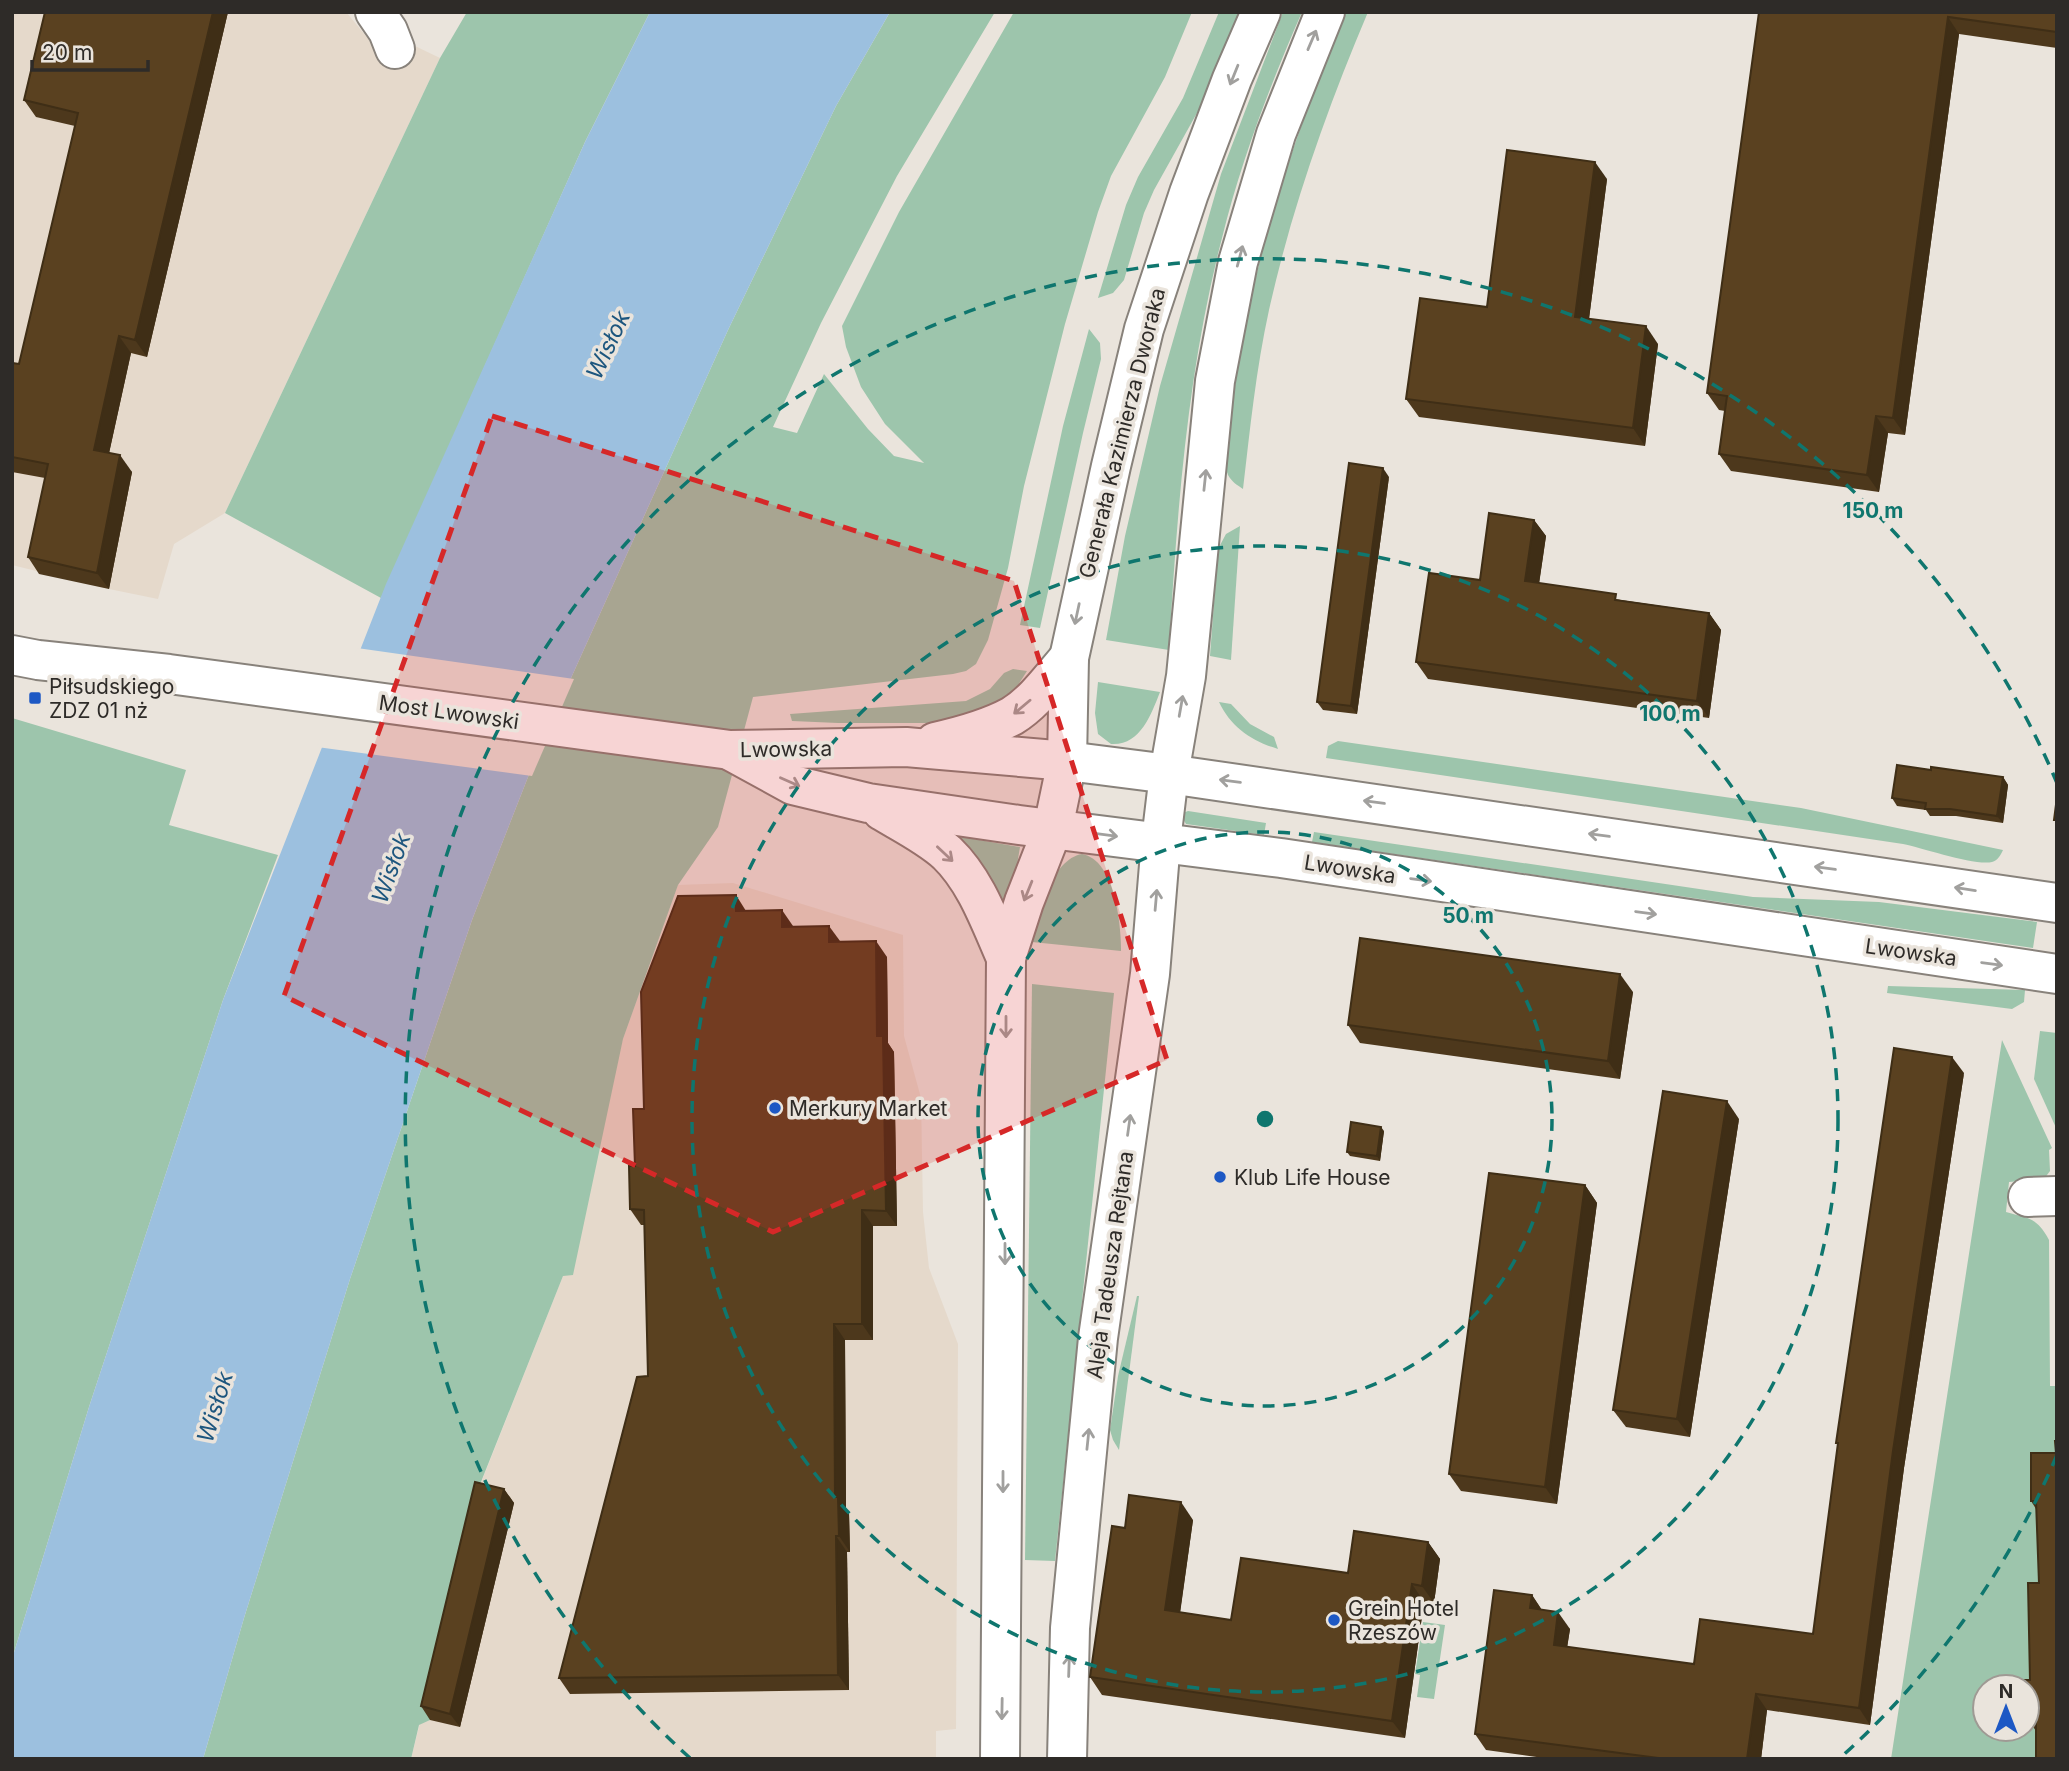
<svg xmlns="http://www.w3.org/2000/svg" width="2069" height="1771" font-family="Inter,sans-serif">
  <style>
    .built { fill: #e5d9cb }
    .green { fill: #9dc5ac; fill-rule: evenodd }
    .water { fill: #9cc0df }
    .pier { fill: #eae4dc }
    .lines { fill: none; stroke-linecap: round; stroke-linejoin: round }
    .minor-casing { stroke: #88827b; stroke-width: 42 }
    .major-casing { stroke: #88827b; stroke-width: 42 }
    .minor { stroke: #fff; stroke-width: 38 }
    .major { stroke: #fff; stroke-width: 38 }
    .wall { fill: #4d381c }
    .shaded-wall { fill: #3f2e16 }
    .building { fill: #5a4120; stroke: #3f2e16; stroke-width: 2 }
    .oneway { stroke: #a1a09e }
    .marked { fill: #d62828; fill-opacity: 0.2; stroke: #d62828; stroke-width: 5; stroke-dasharray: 14 9; stroke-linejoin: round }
    .ring { fill: none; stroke: #0f766e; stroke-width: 3.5; stroke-dasharray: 12 9 }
    .poi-dot { fill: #1d58c4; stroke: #eae4dc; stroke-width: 2.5 }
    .labels { text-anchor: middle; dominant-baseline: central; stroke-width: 7; stroke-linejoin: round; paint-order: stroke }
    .street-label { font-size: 21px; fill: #2e2b28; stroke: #eae4dc }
    .poi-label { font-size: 21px; fill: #2e2b28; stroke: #eae4dc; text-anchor: start }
    .water-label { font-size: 23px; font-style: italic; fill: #1d567e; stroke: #eae4dc }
    .centre { fill: #0f766e; stroke: #eae4dc; stroke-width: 3.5 }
    .ring-label { font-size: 21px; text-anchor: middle; font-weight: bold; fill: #0f766e; stroke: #eae4dc; stroke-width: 7; stroke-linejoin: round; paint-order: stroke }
  </style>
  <rect width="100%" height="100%" fill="#eae4dc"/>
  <g class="built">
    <path d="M 12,12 L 346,12 L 381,54 L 415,46 L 440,58 L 225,513 L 174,544 L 158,599 L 109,589 L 12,565 Z"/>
    <path d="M 733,883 L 903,935 L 904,1036 L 921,1098 L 923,1212 L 929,1268 L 958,1344 L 956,1729 L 936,1731 L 936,1759 L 411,1759 L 477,1493 L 563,1276 L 623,1039 L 678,885 Z"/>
  </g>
  <g class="green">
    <path d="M 467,12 L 650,12 L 585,142 L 381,598 L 225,513 L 440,58 Z"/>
    <path d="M 890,12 L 995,12 L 897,176 L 821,323 L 773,427 L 797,433 L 824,374 L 868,429 L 894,456 L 924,463 L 885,424 L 861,387 L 846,347 L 842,326 L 899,212 L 1014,12 L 1192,12 L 1165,77 L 1111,176 L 1098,212 L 1065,324 L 1024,486 L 1008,568 L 988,640 L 976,664 L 966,671 L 953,674 L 753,697 L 718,827 L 678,885 L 623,1039 L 573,1275 L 563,1276 L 477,1492 L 430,1720 L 419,1725 L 411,1759 L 203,1759 L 244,1618 L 350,1279 L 472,920 L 539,749 L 728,330 L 836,106 Z"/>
    <path d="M 1219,12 L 1240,12 L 1207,95 L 1154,190 L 1144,213 L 1124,280 L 1113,293 L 1098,298 L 1126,205 L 1138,177 L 1183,98 Z"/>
    <path d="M 1283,12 L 1302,12 C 1270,85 1241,161 1222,238 C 1187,373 1177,512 1169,650 L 1106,640 L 1125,536 L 1160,386 L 1221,174 Z"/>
    <path d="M 1346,12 L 1368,12 C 1327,109 1292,207 1269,310 C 1256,369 1250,429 1243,489 C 1237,485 1232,482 1228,475 C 1221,458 1229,433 1231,416 C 1247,276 1291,141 1346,12 Z"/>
    <path d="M 1089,329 L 1100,343 L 1101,359 L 1083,433 L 1040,628 L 1020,625 L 1063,426 Z"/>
    <path d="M 1240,526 L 1231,660 L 1210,656 L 1218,549 L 1226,534 Z"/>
    <path d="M 1013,669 L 1027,671 L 1011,696 L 957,723 L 838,723 L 792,721 L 790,714 L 966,701 L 990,689 L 1004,673 Z"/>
    <path d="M 1098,682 L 1160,692 C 1151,715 1140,746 1111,744 L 1098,734 L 1095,713 Z"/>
    <path d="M 1219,702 L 1231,704 L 1250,724 L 1274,737 L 1278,749 C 1251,741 1231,727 1219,702 Z"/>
    <path d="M 12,718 L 186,770 L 169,825 L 278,855 L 223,1000 L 89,1407 L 12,1659 L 12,1197 L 14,1190 L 12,1189 Z"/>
    <path d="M 1338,741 L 1801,808 L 2003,850 C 2000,856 1998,860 1992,862 C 1975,866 1923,848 1903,844 L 1326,758 L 1328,746 Z"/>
    <path d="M 1188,811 L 1266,823 L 1264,835 L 1186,824 L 1182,817 L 1183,813 Z"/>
    <path d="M 1314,832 L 1753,897 L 1879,902 L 2037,922 L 2033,948 L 1312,842 Z"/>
    <path d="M 962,837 L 1020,847 L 1014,883 L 1004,911 L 960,839 Z"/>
    <path d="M 1082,854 C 1115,860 1121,924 1121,951 L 1032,942 C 1036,915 1052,859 1082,854 Z"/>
    <path d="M 1032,984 L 1114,993 L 1055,1561 L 1025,1560 Z"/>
    <path d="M 1888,986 L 2025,990 L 2024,1002 L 2012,1009 L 1887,993 Z"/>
    <path d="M 2040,1031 L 2057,1033 L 2057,1130 L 2034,1079 Z"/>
    <path d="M 2002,1040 L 2052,1148 L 2049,1150 L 2050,1171 L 2044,1179 L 2009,1182 L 2006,1212 C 2029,1219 2037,1217 2049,1240 L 2050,1386 L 2057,1386 L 2052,1759 L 1891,1759 ZM 1985,1687 L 2027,1687 L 2027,1729 L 1985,1729 Z"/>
    <path d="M 1137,1296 L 1139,1296 L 1119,1450 L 1113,1440 L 1110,1430 L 1118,1376 Z"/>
    <path d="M 1423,1622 L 1445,1625 L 1434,1699 L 1417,1697 L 1420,1675 L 1415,1674 Z"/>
  </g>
  <path class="water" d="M 650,12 L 890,12 L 836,106 L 728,330 L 539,749 L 472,920 L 350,1279 L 244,1618 L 203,1759 L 12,1759 L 12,1659 L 89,1407 L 223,1000 L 386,584 L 585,142 Z"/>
  <path class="pier" d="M 357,648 L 574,679 L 532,776 L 317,747 Z"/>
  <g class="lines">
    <defs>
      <g id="minor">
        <path d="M 375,12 L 388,31 L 395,49"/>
        <path d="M 2028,1197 L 2057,1196"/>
      </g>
      <g id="major">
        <path d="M 12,655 L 38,660 L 169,674 L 730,750 L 906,747 L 1067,761 L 1169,774 L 2057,903"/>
        <path d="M 935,742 C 962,736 988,729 1012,716 C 1035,702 1052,677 1069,658"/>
        <path d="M 731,751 L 793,785 L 868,803 L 1019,825 L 1281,858 L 2057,974"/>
        <path d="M 882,811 C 904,824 928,836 947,853 C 976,881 990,922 1006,958"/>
        <path d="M 1000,1759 L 1006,958 L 1024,902 L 1053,828 L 1067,761 L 1069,658 L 1111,466 L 1144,329 L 1189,193 L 1232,79 L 1261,12"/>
        <path d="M 1067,1759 L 1070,1628 L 1098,1338 L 1150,974 L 1161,841 L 1169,774 L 1186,676 L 1215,381 L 1238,262 L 1276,134 L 1325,12"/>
      </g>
    </defs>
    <use href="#minor" class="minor-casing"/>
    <use href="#major" class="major-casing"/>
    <use href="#minor" class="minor"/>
    <use href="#major" class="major"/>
  </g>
  <g class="wall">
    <path d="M 228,12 L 147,357 L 131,353 L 109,453 L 132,472 L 109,589 L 39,574 L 28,557 L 45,478 L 12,472 L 12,363 L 19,364 L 75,126 L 36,117 L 24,100 Z"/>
    <path d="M 1759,12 L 2057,12 L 2057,48 L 1959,34 L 1905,435 L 1888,433 L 1879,492 L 1731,471 L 1719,454 L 1725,411 L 1719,410 L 1707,393 Z"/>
    <path d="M 1607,179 L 1589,319 L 1658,344 L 1645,446 L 1419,417 L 1406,399 L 1487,307 Z"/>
    <path d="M 1389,477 L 1357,714 L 1323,710 L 1317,702 Z"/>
    <path d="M 1534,520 L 1546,536 L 1539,583 L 1621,600 L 1709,613 L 1721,630 L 1709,718 L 1428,679 L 1416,662 L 1480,580 Z"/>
    <path d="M 1931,770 L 2003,777 L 2008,785 L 2003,823 L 1956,816 L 1930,816 L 1926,810 L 1897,806 L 1892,798 Z"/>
    <path d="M 746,911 L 887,957 L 888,1043 L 894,1052 L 897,1226 L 873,1226 L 873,1340 L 845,1340 L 846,1510 L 849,1513 L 850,1552 L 847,1552 L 849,1690 L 570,1694 L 559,1678 L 648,1376 L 644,1225 L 641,1225 L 630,1209 L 635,1166 L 644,1109 Z"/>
    <path d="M 1633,992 L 1620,1079 L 1360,1043 L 1348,1025 Z"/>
    <path d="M 1964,1073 L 1904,1468 L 1870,1725 L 1767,1710 L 1761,1759 L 1551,1759 L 1486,1750 L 1475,1734 L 1532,1595 L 1542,1610 L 1570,1629 L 1567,1647 L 1694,1664 L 1813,1634 L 1838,1445 L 1836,1443 Z"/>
    <path d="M 1739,1119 L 1690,1437 L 1626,1427 L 1613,1410 Z"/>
    <path d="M 1384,1131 L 1380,1161 L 1350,1156 L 1347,1152 Z"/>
    <path d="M 1585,1185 L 1597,1203 L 1557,1504 L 1461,1491 L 1449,1474 Z"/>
    <path d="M 2057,1441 L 2036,1731 L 2027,1718 L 2027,1687 L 2030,1680 L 2039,1583 L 2036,1509 L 2031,1501 L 2056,1453 Z"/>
    <path d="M 504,1489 L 514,1503 L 460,1727 L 430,1720 L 421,1706 Z"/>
    <path d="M 1193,1520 L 1180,1612 L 1231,1620 L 1428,1542 L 1440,1559 L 1434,1603 L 1424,1602 L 1405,1738 L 1102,1695 L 1090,1677 L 1125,1528 Z"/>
  </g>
  <g class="shaded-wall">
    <path d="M 213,12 L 228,12 L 147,357 L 135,340 Z"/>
    <path d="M 1948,17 L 1959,34 L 1905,435 L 1893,418 Z"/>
    <path d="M 1595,162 L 1607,179 L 1587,334 L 1575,317 Z"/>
    <path d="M 1646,326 L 1658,344 L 1645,446 L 1633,428 Z"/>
    <path d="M 119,336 L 131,353 L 106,467 L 94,450 Z"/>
    <path d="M 1876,416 L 1888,433 L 1879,492 L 1867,475 Z"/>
    <path d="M 120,455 L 132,472 L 109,589 L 97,573 Z"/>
    <path d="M 1383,468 L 1389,477 L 1357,714 L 1351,706 Z"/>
    <path d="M 1534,520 L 1546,536 L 1537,598 L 1525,581 Z"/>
    <path d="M 1709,613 L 1721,630 L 1709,718 L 1697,701 Z"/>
    <path d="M 2003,777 L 2008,785 L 2003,823 L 1997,816 Z"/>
    <path d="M 736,895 L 746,911 L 736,911 Z"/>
    <path d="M 782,910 L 793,926 L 793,943 L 782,927 Z"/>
    <path d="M 829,926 L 840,941 L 840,958 L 829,942 Z"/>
    <path d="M 876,941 L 887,957 L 888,1043 L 894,1052 L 897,1226 L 886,1211 L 877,1036 Z"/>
    <path d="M 1620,974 L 1633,992 L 1620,1079 L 1608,1061 Z"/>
    <path d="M 1952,1057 L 1964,1073 L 1904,1468 L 1870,1725 L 1859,1708 L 1893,1451 Z"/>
    <path d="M 1727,1101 L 1739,1119 L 1690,1437 L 1677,1419 Z"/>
    <path d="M 1381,1127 L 1384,1131 L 1380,1161 L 1377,1156 Z"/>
    <path d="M 1585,1185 L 1597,1203 L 1557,1504 L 1545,1487 Z"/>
    <path d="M 862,1210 L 873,1226 L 873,1340 L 862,1324 Z"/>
    <path d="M 834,1324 L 845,1340 L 846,1510 L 849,1513 L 850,1552 L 839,1536 L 835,1497 Z"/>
    <path d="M 504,1489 L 514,1503 L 460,1727 L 450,1714 Z"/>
    <path d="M 1181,1502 L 1193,1520 L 1178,1628 L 1165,1610 Z"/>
    <path d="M 836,1536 L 847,1552 L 849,1690 L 838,1675 Z"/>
    <path d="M 1428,1542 L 1440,1559 L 1434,1603 L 1422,1586 Z"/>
    <path d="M 1412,1584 L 1424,1602 L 1405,1738 L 1392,1721 Z"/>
    <path d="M 1532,1595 L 1543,1612 L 1530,1608 Z"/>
    <path d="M 1558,1612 L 1570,1629 L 1565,1661 L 1554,1645 Z"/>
    <path d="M 1756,1694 L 1767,1710 L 1761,1759 L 1747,1759 Z"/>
  </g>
  <g class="building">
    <path d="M 45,12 L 213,12 L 135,340 L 119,336 L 94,450 L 120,455 L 97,573 L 28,557 L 48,464 L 12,457 L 12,363 L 19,364 L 78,113 L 24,100 Z"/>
    <path d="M 1759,12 L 2057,12 L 2057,32 L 1948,17 L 1893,418 L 1876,416 L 1867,475 L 1719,454 L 1727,396 L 1707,393 Z"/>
    <path d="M 1507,150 L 1595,162 L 1575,317 L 1646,326 L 1633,428 L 1406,399 L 1420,298 L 1487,307 Z"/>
    <path d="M 1349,463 L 1383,468 L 1351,706 L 1317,702 Z"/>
    <path d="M 1489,513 L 1534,520 L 1525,581 L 1616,594 L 1615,600 L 1709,613 L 1697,701 L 1416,662 L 1429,573 L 1480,580 Z"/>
    <path d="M 1897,765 L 1931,770 L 1931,767 L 2003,777 L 1997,816 L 1950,809 L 1925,809 L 1926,803 L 1892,798 Z"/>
    <path d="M 2057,797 L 2057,820 L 2054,820 Z"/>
    <path d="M 736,895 L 736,911 L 782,910 L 782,927 L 829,926 L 829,942 L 876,941 L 877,1036 L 883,1036 L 886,1211 L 862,1210 L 862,1324 L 834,1324 L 835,1497 L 838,1497 L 839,1536 L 836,1536 L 838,1675 L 559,1678 L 637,1377 L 648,1376 L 644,1210 L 630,1209 L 629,1166 L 635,1166 L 633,1109 L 644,1109 L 641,992 L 678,896 Z"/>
    <path d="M 1360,938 L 1620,974 L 1608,1061 L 1348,1025 Z"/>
    <path d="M 1894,1048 L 1952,1057 L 1893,1451 L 1859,1708 L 1756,1694 L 1747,1759 L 1666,1759 L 1475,1734 L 1494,1590 L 1532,1595 L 1530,1608 L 1558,1612 L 1554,1645 L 1694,1664 L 1700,1619 L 1813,1634 L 1838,1443 L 1836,1443 Z"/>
    <path d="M 1663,1091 L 1727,1101 L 1677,1419 L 1613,1410 Z"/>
    <path d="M 1351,1122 L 1381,1127 L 1377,1156 L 1347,1152 Z"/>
    <path d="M 1489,1173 L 1585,1185 L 1545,1487 L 1449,1474 Z"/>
    <path d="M 2055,1441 L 2057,1441 L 2057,1759 L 2036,1759 L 2036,1710 L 2027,1710 L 2027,1687 L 2021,1687 L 2021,1680 L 2030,1680 L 2028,1583 L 2039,1583 L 2036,1501 L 2031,1501 L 2031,1453 L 2056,1453 Z"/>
    <path d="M 475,1482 L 504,1489 L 450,1714 L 421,1706 Z"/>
    <path d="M 1129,1495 L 1181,1502 L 1165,1610 L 1231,1620 L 1241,1558 L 1348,1573 L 1354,1531 L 1428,1542 L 1422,1586 L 1412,1584 L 1392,1721 L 1090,1677 L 1112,1526 L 1125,1528 Z"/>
  </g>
  <defs><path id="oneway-shaft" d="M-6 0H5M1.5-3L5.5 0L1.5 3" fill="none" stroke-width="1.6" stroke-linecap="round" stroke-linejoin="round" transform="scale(1.75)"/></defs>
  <g class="oneway">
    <use href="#oneway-shaft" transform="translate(1312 40) rotate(-67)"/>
    <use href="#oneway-shaft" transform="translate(1234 75) rotate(112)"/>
    <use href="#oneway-shaft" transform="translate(1240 256) rotate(-75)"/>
    <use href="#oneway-shaft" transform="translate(1205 480) rotate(-84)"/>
    <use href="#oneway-shaft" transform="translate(1077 614) rotate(102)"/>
    <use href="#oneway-shaft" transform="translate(1181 706) rotate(-80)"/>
    <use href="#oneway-shaft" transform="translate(1022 707) rotate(140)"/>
    <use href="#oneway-shaft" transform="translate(1230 781) rotate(-173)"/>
    <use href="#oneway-shaft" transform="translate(790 782) rotate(24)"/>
    <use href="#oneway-shaft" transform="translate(1374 802) rotate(-172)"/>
    <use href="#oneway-shaft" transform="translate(1107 835) rotate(7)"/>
    <use href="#oneway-shaft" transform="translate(1599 835) rotate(-172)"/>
    <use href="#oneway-shaft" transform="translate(945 854) rotate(43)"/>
    <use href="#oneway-shaft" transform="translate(1825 868) rotate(-172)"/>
    <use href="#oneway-shaft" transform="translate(1421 880) rotate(8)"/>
    <use href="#oneway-shaft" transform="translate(1965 889) rotate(-171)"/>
    <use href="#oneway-shaft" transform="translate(1028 891) rotate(112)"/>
    <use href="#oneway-shaft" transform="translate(1156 900) rotate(-85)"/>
    <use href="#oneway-shaft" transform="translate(1646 913) rotate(8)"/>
    <use href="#oneway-shaft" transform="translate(1992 964) rotate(8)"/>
    <use href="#oneway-shaft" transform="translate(1006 1027) rotate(90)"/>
    <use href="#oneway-shaft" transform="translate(1129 1125) rotate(-82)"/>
    <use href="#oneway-shaft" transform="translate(1005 1254) rotate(90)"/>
    <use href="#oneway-shaft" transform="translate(1088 1439) rotate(-84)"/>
    <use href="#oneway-shaft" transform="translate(1003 1482) rotate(90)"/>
    <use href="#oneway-shaft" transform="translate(1069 1666) rotate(-88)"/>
    <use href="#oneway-shaft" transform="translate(1002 1709) rotate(91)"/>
  </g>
  <path class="marked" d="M 492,416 L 1014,581 L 1167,1060 L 773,1232 L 284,996 Z"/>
  <g class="ring">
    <circle cx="1265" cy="1119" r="287"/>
    <circle cx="1265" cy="1119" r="573"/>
    <path d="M2057 1455A860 860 0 0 1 1840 1758M690 1758A860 860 0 1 1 2057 783"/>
  </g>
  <g class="poi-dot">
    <rect x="28" y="691" width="14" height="14" rx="3.5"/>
    <circle cx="775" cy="1108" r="7"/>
    <circle cx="1220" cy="1177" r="7"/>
    <circle cx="1334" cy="1620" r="7"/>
  </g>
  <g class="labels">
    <g class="street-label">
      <text transform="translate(1122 433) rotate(-76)">Generała Kazimierza Dworaka</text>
      <text transform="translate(449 712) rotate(8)">Most Lwowski</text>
      <text transform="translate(786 749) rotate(-1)">Lwowska</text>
      <text transform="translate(1350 869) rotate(9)">Lwowska</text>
      <text transform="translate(1911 952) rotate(8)">Lwowska</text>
      <text transform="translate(1110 1265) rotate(-82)">Aleja Tadeusza Rejtana</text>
    </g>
    <g class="poi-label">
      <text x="49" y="686">Piłsudskiego<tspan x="49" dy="24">ZDZ 01 nż</tspan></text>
      <text x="789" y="1108">Merkury Market</text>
      <text x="1234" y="1177">Klub Life House</text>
      <text x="1348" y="1608">Grein Hotel<tspan x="1348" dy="24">Rzeszów</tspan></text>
    </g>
    <g class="water-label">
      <text transform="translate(608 345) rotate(-65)">Wisłok</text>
      <text transform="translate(391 868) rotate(-70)">Wisłok</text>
      <text transform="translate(215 1407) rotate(-73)">Wisłok</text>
    </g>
  </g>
  <circle cx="1265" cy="1119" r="10" class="centre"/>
  <g class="ring-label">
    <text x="1873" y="518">150 m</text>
    <text x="1670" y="721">100 m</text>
    <text x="1468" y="923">50 m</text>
  </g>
  <rect width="2069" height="1771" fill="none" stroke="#2e2b28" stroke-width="28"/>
  <g transform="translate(2006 1708)"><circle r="33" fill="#eae4dc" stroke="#9f9a94" stroke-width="2"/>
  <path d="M0-5L12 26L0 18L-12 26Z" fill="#1d58c4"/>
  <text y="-10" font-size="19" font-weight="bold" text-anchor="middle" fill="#2e2b28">N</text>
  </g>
  <path d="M32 60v10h116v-10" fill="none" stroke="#2e2b28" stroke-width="3.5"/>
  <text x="42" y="60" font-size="21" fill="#2e2b28" stroke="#eae4dc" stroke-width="5" paint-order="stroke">20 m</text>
</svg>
